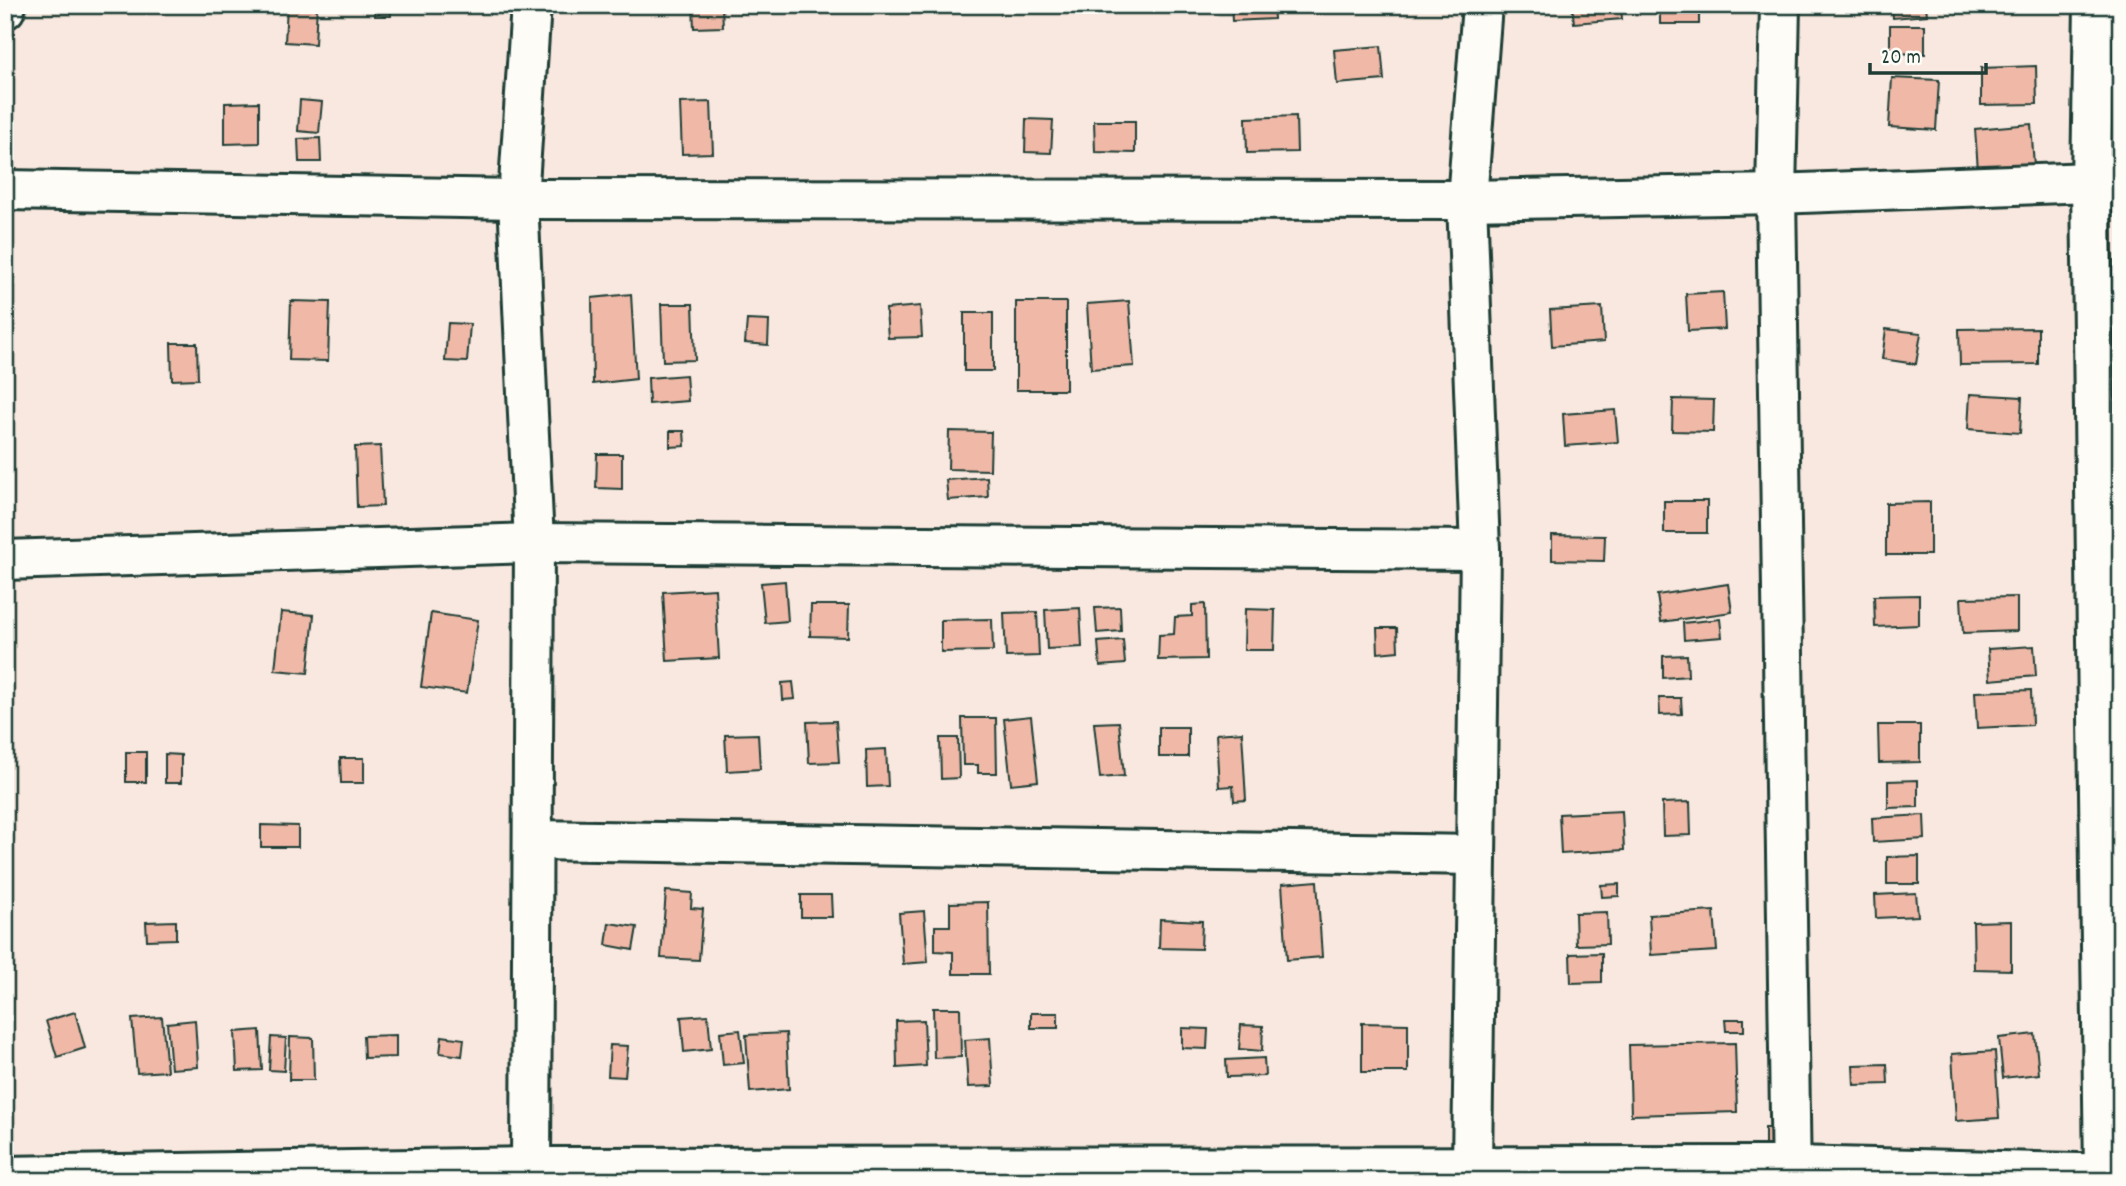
<svg xmlns="http://www.w3.org/2000/svg" width="2126" height="1186" font-family="Dekko,sans-serif">
  <style>
    .building { fill: #f0b8a7; stroke: #1f3d34; stroke-width: 2 }
    .lines { fill: none; stroke-linecap: round; stroke-linejoin: round }
    .minor-casing { stroke: #1f3d34; stroke-width: 44 }
    .minor { stroke: #fdfcf7; stroke-width: 38 }
  </style>
  <rect width="100%" height="100%" fill="#f9e8df"/>
  <filter id="ink" filterUnits="userSpaceOnUse"><feTurbulence type="fractalNoise" baseFrequency=".0143" numOctaves="2"/><feDisplacementMap in="SourceGraphic" scale="14" xChannelSelector="R" yChannelSelector="G"/><feConvolveMatrix kernelMatrix="1 2 1 2 8 2 1 2 1" color-interpolation-filters="sRGB"/></filter>
  <g filter="url(#ink)">
    <g class="building">
      <path d="M 287,5 L 317,5 L 315,44 L 285,42 Z"/>
      <path d="M 374,5 L 391,5 L 391,16 L 375,16 Z"/>
      <path d="M 693,5 L 722,5 L 723,27 L 694,28 Z"/>
      <path d="M 1084,5 L 1116,5 L 1117,9 L 1084,9 Z"/>
      <path d="M 1231,5 L 1273,5 L 1274,19 L 1232,21 Z"/>
      <path d="M 1572,5 L 1621,5 L 1622,19 L 1574,23 Z"/>
      <rect x="1660" y="5" width="39" height="19"/>
      <path d="M 1892,5 L 1926,5 L 1927,15 L 1893,18 Z"/>
      <path d="M 1890,25 L 1925,25 L 1925,54 L 1890,53 Z"/>
      <path d="M 1381,46 L 1384,80 L 1337,84 L 1334,50 Z"/>
      <path d="M 2036,66 L 2037,104 L 1981,105 L 1981,68 Z"/>
      <path d="M 1892,78 L 1939,80 L 1936,130 L 1889,127 Z"/>
      <path d="M 300,100 L 322,102 L 319,133 L 298,131 Z"/>
      <path d="M 259,102 L 259,143 L 225,144 L 225,103 Z"/>
      <path d="M 711,102 L 713,153 L 682,154 L 680,103 Z"/>
      <path d="M 1296,116 L 1297,152 L 1247,153 L 1246,118 Z"/>
      <path d="M 1026,119 L 1053,120 L 1051,153 L 1025,152 Z"/>
      <path d="M 1094,121 L 1135,121 L 1135,153 L 1095,152 Z"/>
      <path d="M 2031,124 L 2034,166 L 1978,170 L 1975,129 Z"/>
      <path d="M 320,138 L 321,162 L 299,162 L 298,139 Z"/>
      <path d="M 1723,292 L 1725,329 L 1688,331 L 1686,294 Z"/>
      <path d="M 631,294 L 636,379 L 593,384 L 592,298 Z"/>
      <path d="M 291,301 L 330,302 L 328,361 L 289,360 Z"/>
      <path d="M 1129,301 L 1134,366 L 1091,369 L 1087,304 Z"/>
      <rect x="1016" y="302" width="50" height="88"/>
      <path d="M 661,304 L 693,304 L 695,360 L 663,361 Z"/>
      <path d="M 920,306 L 922,337 L 888,338 L 886,309 Z"/>
      <path d="M 1602,307 L 1604,342 L 1552,346 L 1550,310 Z"/>
      <rect x="964" y="313" width="29" height="58"/>
      <path d="M 747,320 L 769,321 L 768,345 L 745,343 Z"/>
      <path d="M 448,323 L 470,324 L 467,362 L 445,361 Z"/>
      <path d="M 2038,328 L 2038,364 L 1960,365 L 1959,329 Z"/>
      <path d="M 1886,329 L 1921,333 L 1916,364 L 1882,359 Z"/>
      <path d="M 171,343 L 197,343 L 198,379 L 172,380 Z"/>
      <path d="M 686,375 L 688,401 L 649,404 L 648,378 Z"/>
      <path d="M 1970,394 L 2022,397 L 2020,433 L 1968,429 Z"/>
      <path d="M 1673,399 L 1714,400 L 1713,432 L 1672,431 Z"/>
      <path d="M 1615,410 L 1618,442 L 1565,446 L 1563,414 Z"/>
      <path d="M 670,431 L 684,431 L 685,446 L 670,447 Z"/>
      <path d="M 949,431 L 991,432 L 990,470 L 948,469 Z"/>
      <path d="M 380,446 L 383,506 L 357,507 L 355,447 Z"/>
      <path d="M 597,454 L 622,454 L 622,489 L 596,488 Z"/>
      <path d="M 987,477 L 988,497 L 948,500 L 946,480 Z"/>
      <rect x="1664" y="501" width="43" height="32"/>
      <path d="M 1930,502 L 1930,555 L 1886,555 L 1886,503 Z"/>
      <path d="M 1552,535 L 1605,536 L 1604,561 L 1552,560 Z"/>
      <path d="M 785,581 L 788,621 L 765,623 L 761,583 Z"/>
      <path d="M 1728,584 L 1732,612 L 1661,622 L 1657,595 Z"/>
      <path d="M 715,589 L 719,658 L 667,661 L 663,592 Z"/>
      <path d="M 1919,595 L 1919,625 L 1875,627 L 1874,596 Z"/>
      <path d="M 2017,597 L 2017,631 L 1963,633 L 1961,598 Z"/>
      <path d="M 1205,604 L 1206,659 L 1158,660 L 1159,635 L 1174,634 L 1175,617 L 1192,616 L 1192,605 Z"/>
      <path d="M 811,605 L 849,605 L 848,637 L 810,636 Z"/>
      <path d="M 1120,607 L 1121,631 L 1097,633 L 1095,608 Z"/>
      <path d="M 1080,608 L 1082,647 L 1047,649 L 1045,610 Z"/>
      <path d="M 1245,609 L 1275,610 L 1274,650 L 1244,650 Z"/>
      <path d="M 281,612 L 314,615 L 308,673 L 275,670 Z"/>
      <path d="M 1037,612 L 1039,656 L 1006,657 L 1004,613 Z"/>
      <path d="M 431,613 L 478,620 L 467,693 L 421,687 Z"/>
      <path d="M 992,619 L 993,651 L 941,652 L 941,620 Z"/>
      <path d="M 1720,619 L 1722,637 L 1684,640 L 1683,623 Z"/>
      <path d="M 1377,628 L 1397,628 L 1398,651 L 1378,653 Z"/>
      <path d="M 1123,640 L 1125,664 L 1100,666 L 1098,642 Z"/>
      <path d="M 2034,646 L 2036,676 L 1990,680 L 1988,649 Z"/>
      <path d="M 1687,655 L 1688,676 L 1663,678 L 1663,656 Z"/>
      <path d="M 793,682 L 795,699 L 783,700 L 782,683 Z"/>
      <path d="M 2031,690 L 2032,725 L 1977,728 L 1975,692 Z"/>
      <path d="M 1659,698 L 1681,698 L 1682,714 L 1660,715 Z"/>
      <path d="M 1031,716 L 1038,781 L 1011,784 L 1004,719 Z"/>
      <path d="M 962,718 L 996,718 L 997,773 L 978,773 L 978,765 L 963,765 Z"/>
      <path d="M 836,721 L 839,762 L 809,763 L 807,722 Z"/>
      <path d="M 1119,722 L 1124,776 L 1100,778 L 1094,723 Z"/>
      <path d="M 1878,725 L 1920,725 L 1920,762 L 1879,763 Z"/>
      <rect x="1159" y="727" width="29" height="30"/>
      <path d="M 1242,732 L 1246,800 L 1234,801 L 1233,786 L 1219,787 L 1216,734 Z"/>
      <path d="M 758,734 L 760,769 L 727,771 L 725,735 Z"/>
      <path d="M 940,738 L 958,738 L 959,778 L 941,779 Z"/>
      <path d="M 886,749 L 888,786 L 867,787 L 866,750 Z"/>
      <rect x="126" y="752" width="20" height="30"/>
      <path d="M 165,754 L 181,755 L 181,783 L 165,783 Z"/>
      <path d="M 340,758 L 364,758 L 364,783 L 341,783 Z"/>
      <path d="M 1918,780 L 1918,807 L 1888,808 L 1888,781 Z"/>
      <path d="M 1690,802 L 1691,835 L 1663,836 L 1662,803 Z"/>
      <path d="M 1622,811 L 1624,850 L 1561,854 L 1559,814 Z"/>
      <path d="M 1924,815 L 1925,839 L 1873,842 L 1872,818 Z"/>
      <path d="M 261,825 L 298,826 L 298,847 L 261,847 Z"/>
      <path d="M 1919,856 L 1919,884 L 1887,884 L 1887,857 Z"/>
      <path d="M 1317,881 L 1322,957 L 1287,960 L 1282,884 Z"/>
      <path d="M 1619,884 L 1619,896 L 1602,897 L 1601,885 Z"/>
      <path d="M 666,891 L 692,893 L 691,908 L 703,909 L 699,960 L 661,958 Z"/>
      <path d="M 1916,893 L 1918,916 L 1876,918 L 1875,895 Z"/>
      <path d="M 801,895 L 831,895 L 832,917 L 801,917 Z"/>
      <path d="M 988,902 L 989,974 L 953,974 L 953,952 L 935,951 L 935,926 L 950,926 L 950,903 Z"/>
      <path d="M 924,911 L 928,962 L 903,964 L 899,913 Z"/>
      <path d="M 1714,911 L 1717,951 L 1651,955 L 1649,915 Z"/>
      <path d="M 1607,912 L 1608,944 L 1576,945 L 1575,913 Z"/>
      <path d="M 1160,919 L 1202,921 L 1201,949 L 1159,948 Z"/>
      <path d="M 176,921 L 176,939 L 147,940 L 146,922 Z"/>
      <path d="M 2011,921 L 2011,970 L 1974,969 L 1973,922 Z"/>
      <path d="M 609,923 L 637,927 L 633,950 L 606,945 Z"/>
      <path d="M 1602,953 L 1602,982 L 1571,983 L 1570,954 Z"/>
      <path d="M 933,1008 L 960,1008 L 961,1057 L 934,1058 Z"/>
      <path d="M 75,1012 L 85,1048 L 57,1057 L 46,1021 Z"/>
      <rect x="1031" y="1013" width="27" height="15"/>
      <path d="M 708,1015 L 711,1049 L 684,1052 L 681,1017 Z"/>
      <path d="M 162,1017 L 167,1071 L 137,1073 L 132,1019 Z"/>
      <path d="M 1725,1019 L 1744,1019 L 1744,1031 L 1726,1031 Z"/>
      <path d="M 195,1020 L 198,1067 L 171,1069 L 167,1023 Z"/>
      <path d="M 924,1020 L 926,1066 L 897,1068 L 896,1021 Z"/>
      <path d="M 1362,1023 L 1408,1024 L 1408,1072 L 1362,1072 Z"/>
      <path d="M 1241,1025 L 1263,1026 L 1262,1051 L 1239,1049 Z"/>
      <path d="M 1182,1028 L 1208,1029 L 1207,1049 L 1182,1048 Z"/>
      <path d="M 260,1030 L 262,1070 L 237,1071 L 235,1032 Z"/>
      <path d="M 740,1030 L 744,1063 L 723,1065 L 720,1032 Z"/>
      <path d="M 786,1033 L 789,1089 L 750,1092 L 746,1035 Z"/>
      <path d="M 2035,1034 L 2039,1074 L 2003,1078 L 1999,1038 Z"/>
      <path d="M 396,1035 L 396,1057 L 364,1058 L 363,1036 Z"/>
      <path d="M 442,1036 L 464,1039 L 462,1056 L 440,1053 Z"/>
      <path d="M 271,1037 L 286,1038 L 284,1071 L 269,1070 Z"/>
      <path d="M 290,1037 L 313,1038 L 314,1080 L 289,1080 Z"/>
      <path d="M 990,1038 L 993,1086 L 968,1087 L 965,1040 Z"/>
      <path d="M 1735,1043 L 1737,1112 L 1631,1115 L 1629,1045 Z"/>
      <path d="M 610,1045 L 628,1046 L 625,1077 L 608,1076 Z"/>
      <path d="M 1995,1051 L 1999,1118 L 1956,1121 L 1952,1054 Z"/>
      <path d="M 1264,1058 L 1265,1076 L 1227,1077 L 1226,1060 Z"/>
      <path d="M 1887,1064 L 1888,1084 L 1854,1085 L 1853,1065 Z"/>
      <path d="M 1765,1128 L 1779,1128 L 1780,1151 L 1765,1151 Z"/>
    </g>
    <g class="lines">
      <defs>
        <g id="minor">
          <path d="M 531,5 L 518,199 L 534,543 L 531,1167"/>
          <path d="M 1780,5 L 1776,194 L 1791,1181"/>
          <path d="M 2094,5 L 2091,182 L 2104,1174"/>
          <path d="M 5,9 L 6,5"/>
          <path d="M 5,190 L 518,199 L 1467,200 L 1776,194 L 2091,182 L 2121,183"/>
          <path d="M 5,560 L 534,543 L 1480,550"/>
          <path d="M 533,840 L 1476,855"/>
          <path d="M 1472,1167 L 1480,550 L 1467,200 L 1482,5"/>
          <path d="M 5,1176 L 531,1167 L 1791,1166 L 2121,1174"/>
        </g>
      </defs>
      <use href="#minor" class="minor-casing"/>
      <use href="#minor" class="minor"/>
    </g>
  </g>
  <rect width="2126" height="1186" fill="none" stroke="#fdfcf7" stroke-width="28"/>
  <rect x="14" y="14" width="2098" height="1158" fill="none" stroke="#1f3d34" stroke-width="2.5" filter="url(#ink)"/>
  <path d="M1870 63v10h116v-10" fill="none" stroke="#1f3d34" stroke-width="3.5"/>
  <text x="1881" y="63" font-size="21" fill="#1f3d34" stroke="#fdfcf7" stroke-width="5" paint-order="stroke">20 m</text>
</svg>
